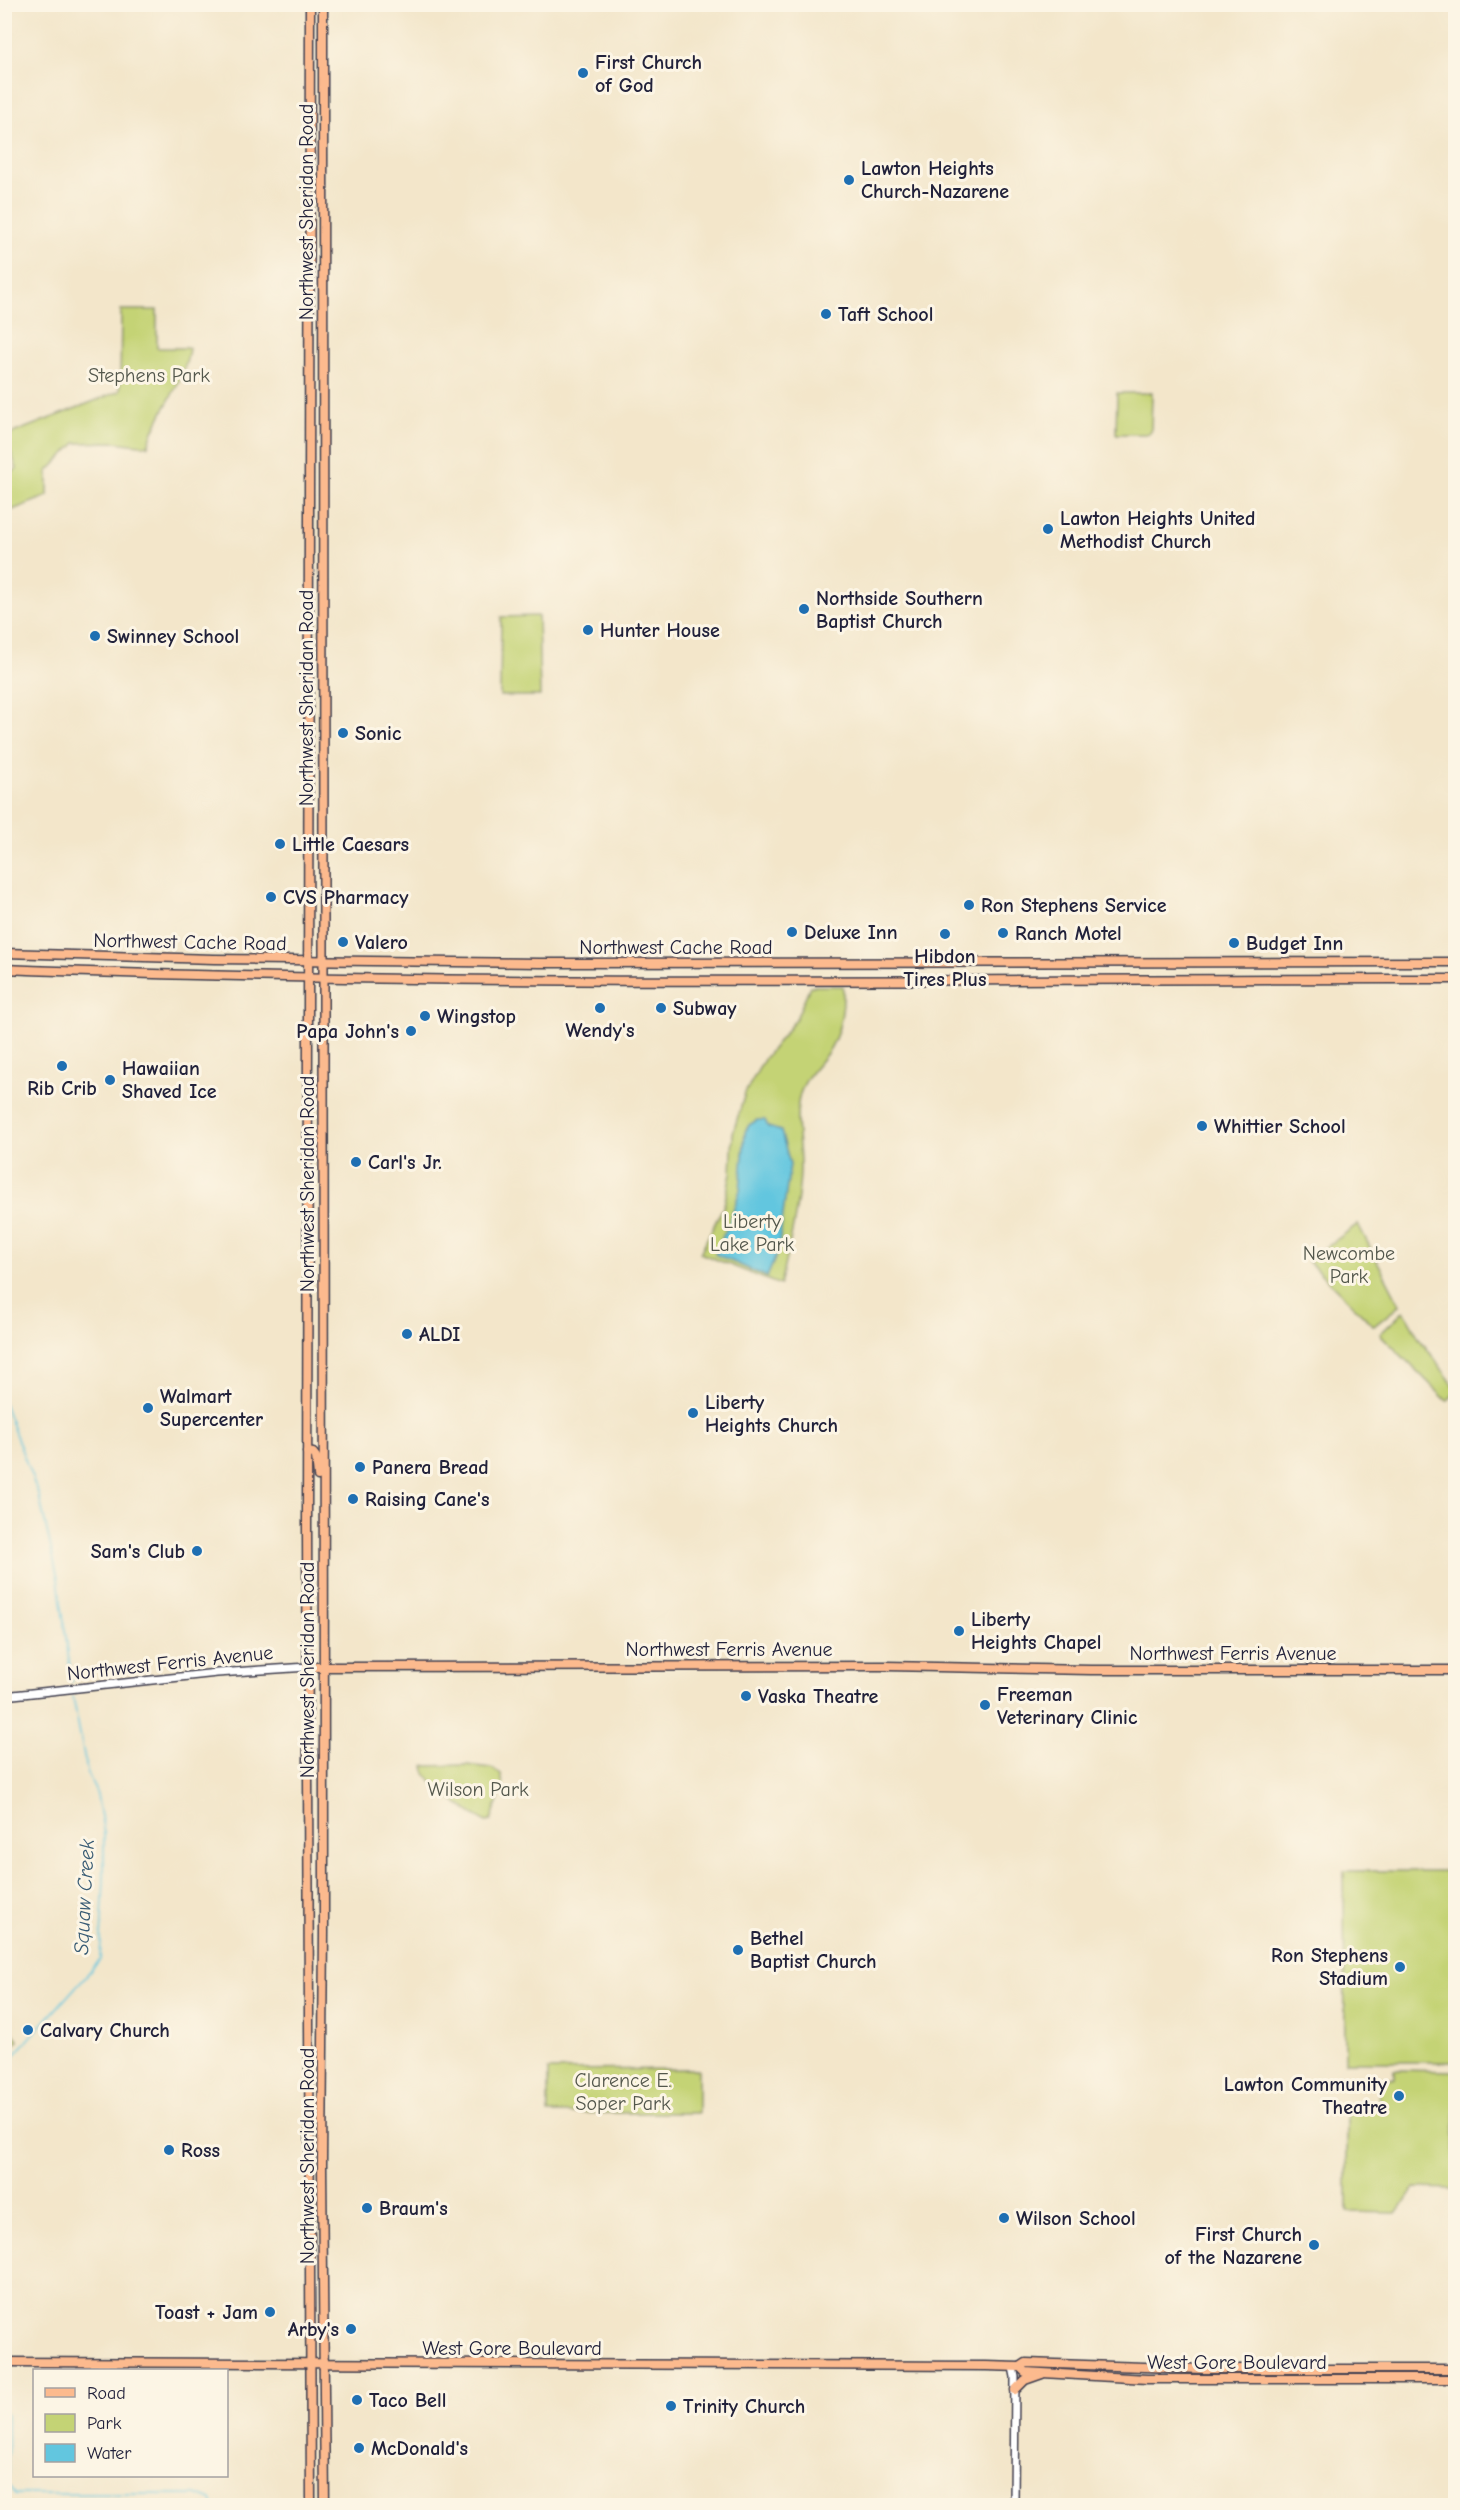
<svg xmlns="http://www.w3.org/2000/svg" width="1460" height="2510" font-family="'Comic Neue',sans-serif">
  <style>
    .green { fill: #c4d375; stroke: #737a58; stroke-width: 1.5 }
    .water { fill: #62c6df; stroke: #42748d; stroke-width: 1.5 }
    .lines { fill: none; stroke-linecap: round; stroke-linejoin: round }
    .stream { stroke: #62c6df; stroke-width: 1.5 }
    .minor-casing { stroke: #413f50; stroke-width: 10 }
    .major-casing { stroke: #413f50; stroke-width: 11 }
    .minor { stroke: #fff; stroke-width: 7 }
    .major { stroke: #fcba8e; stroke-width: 8 }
    .poi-dot { fill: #1f6fb2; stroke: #fcf5e5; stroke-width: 2 }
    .labels { text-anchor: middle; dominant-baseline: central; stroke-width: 6; stroke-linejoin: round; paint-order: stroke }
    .poi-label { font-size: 20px; font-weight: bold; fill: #22223b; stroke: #fcf5e5; text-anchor: start }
    .street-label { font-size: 20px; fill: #22223b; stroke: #fcf5e5 }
    .park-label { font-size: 20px; fill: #53574c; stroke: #fcf5e5 }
    .water-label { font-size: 21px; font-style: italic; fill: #385b74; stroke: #fcf5e5 }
  </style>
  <rect width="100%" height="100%" fill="#fcf5e5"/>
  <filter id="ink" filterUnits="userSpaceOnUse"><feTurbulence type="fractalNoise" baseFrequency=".0167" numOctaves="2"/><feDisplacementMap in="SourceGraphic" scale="12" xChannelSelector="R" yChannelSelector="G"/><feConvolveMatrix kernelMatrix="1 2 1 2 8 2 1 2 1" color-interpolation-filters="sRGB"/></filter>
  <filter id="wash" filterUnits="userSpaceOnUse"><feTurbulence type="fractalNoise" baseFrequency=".008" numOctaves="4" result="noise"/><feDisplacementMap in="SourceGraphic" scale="24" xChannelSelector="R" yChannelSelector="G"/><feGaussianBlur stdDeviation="1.35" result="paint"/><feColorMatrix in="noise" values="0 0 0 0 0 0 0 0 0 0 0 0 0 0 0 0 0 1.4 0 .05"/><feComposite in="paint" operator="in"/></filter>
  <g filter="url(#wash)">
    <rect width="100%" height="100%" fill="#f3e6ca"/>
    <g class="green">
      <path d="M 121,310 L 157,310 L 157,348 L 189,348 C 185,384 157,412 148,446 L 114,442 L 76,443 L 48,471 L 48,496 L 5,513 L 5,476 L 17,469 L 5,436 L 120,391 Z"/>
      <path d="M 1117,393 L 1152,393 L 1151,432 L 1146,434 L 1116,434 Z"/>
      <path d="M 538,616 L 540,696 L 500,696 L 501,617 Z"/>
      <path d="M 810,986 L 843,986 C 844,1009 841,1032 828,1052 C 818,1066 805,1076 800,1094 C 793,1119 801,1145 800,1171 C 799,1209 788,1248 780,1285 L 700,1253 L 724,1205 L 731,1174 L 733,1133 L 745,1093 L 765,1058 L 796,1019 Z"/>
      <path d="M 1358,1224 L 1400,1305 L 1374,1326 L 1308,1261 Z"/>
      <path d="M 1404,1311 L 1419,1338 L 1455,1387 L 1455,1393 L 1447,1401 L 1380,1334 Z"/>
      <path d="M 467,1765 L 491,1768 L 501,1774 L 503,1785 L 491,1821 L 486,1822 C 468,1810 427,1789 424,1766 Z"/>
      <path d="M 1344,1871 L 1455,1871 L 1455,2062 L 1345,2062 Z"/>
      <path d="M 9,2025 L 18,2041 L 5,2056 L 5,2026 Z"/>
      <path d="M 698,2069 L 698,2113 L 548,2113 L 548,2070 Z"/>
      <path d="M 1394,2070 L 1455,2071 L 1455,2189 L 1415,2188 L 1397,2213 L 1347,2212 L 1347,2107 L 1379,2107 L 1380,2078 L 1394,2078 Z"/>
    </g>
    <path class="water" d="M 757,1120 L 765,1120 L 768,1127 L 781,1131 L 790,1164 L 778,1251 L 767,1277 L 715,1254 L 730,1221 L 740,1190 L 745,1132 L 749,1125 Z"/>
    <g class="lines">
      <g class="stream">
        <path d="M 4,1404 L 39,1496 L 58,1579 L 72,1682"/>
        <path d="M 4,2067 L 100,1960 L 104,1878 L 104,1833 L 97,1795 L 87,1771 L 73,1697"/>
        <path d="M 4,2411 L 7,2415 L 8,2484 L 16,2494 L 197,2494 L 212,2500 L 214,2506"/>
      </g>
    </g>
  </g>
  <g filter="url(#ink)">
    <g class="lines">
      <defs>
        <g id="minor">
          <path d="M 4,1696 L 217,1673 L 308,1667"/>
          <path d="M 1013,2367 L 1015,2377 L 1014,2506"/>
        </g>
        <g id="major">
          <path d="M 310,4 L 307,1525 L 311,2506"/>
          <path d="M 323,4 L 324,1932 L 322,2164 L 325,2506"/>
          <path d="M 4,953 L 214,959 L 540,963 L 1456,962"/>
          <path d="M 4,969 C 488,988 972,978 1456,979"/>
          <path d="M 307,1452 L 313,1453 L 316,1457 L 318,1476"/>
          <path d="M 308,1667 L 887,1666 L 1091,1670 L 1456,1670"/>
          <path d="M 4,2362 L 986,2366 L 1020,2367 L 1025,2372 L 1147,2379 L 1456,2379"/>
          <path d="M 1020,2367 L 1026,2363 L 1203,2369 L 1456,2369"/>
          <path d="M 1015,2390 L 1025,2380 L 1042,2374"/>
        </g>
      </defs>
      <use href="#minor" class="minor-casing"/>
      <use href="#major" class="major-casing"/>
      <use href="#minor" class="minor"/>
      <use href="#major" class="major"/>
    </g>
  </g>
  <g class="poi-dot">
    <circle cx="583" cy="73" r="6"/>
    <circle cx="849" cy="180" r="6"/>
    <circle cx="826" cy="314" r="6"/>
    <circle cx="1048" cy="529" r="6"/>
    <circle cx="804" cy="609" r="6"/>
    <circle cx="588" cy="630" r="6"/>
    <circle cx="95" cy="636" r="6"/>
    <circle cx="343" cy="733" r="6"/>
    <circle cx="280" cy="844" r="6"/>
    <circle cx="271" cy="897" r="6"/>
    <circle cx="969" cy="905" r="6"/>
    <circle cx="792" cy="932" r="6"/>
    <circle cx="1003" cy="933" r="6"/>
    <circle cx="945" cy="934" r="6"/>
    <circle cx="343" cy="942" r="6"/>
    <circle cx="1234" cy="943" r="6"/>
    <circle cx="600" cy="1008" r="6"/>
    <circle cx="661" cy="1008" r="6"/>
    <circle cx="425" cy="1016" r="6"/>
    <circle cx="411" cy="1031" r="6"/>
    <circle cx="62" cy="1066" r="6"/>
    <circle cx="110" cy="1080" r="6"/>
    <circle cx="1202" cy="1126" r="6"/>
    <circle cx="356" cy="1162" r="6"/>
    <circle cx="407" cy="1334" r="6"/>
    <circle cx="148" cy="1408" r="6"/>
    <circle cx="693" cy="1413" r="6"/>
    <circle cx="360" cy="1467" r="6"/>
    <circle cx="353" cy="1499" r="6"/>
    <circle cx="197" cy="1551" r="6"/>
    <circle cx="959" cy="1631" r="6"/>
    <circle cx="746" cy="1696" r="6"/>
    <circle cx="985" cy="1705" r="6"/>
    <circle cx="738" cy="1950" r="6"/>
    <circle cx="1400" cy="1967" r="6"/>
    <circle cx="28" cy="2030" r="6"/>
    <circle cx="1399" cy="2096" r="6"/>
    <circle cx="169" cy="2150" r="6"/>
    <circle cx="367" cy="2208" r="6"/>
    <circle cx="1004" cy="2218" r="6"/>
    <circle cx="1314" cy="2245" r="6"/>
    <circle cx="270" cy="2312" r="6"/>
    <circle cx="351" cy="2329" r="6"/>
    <circle cx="357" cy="2400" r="6"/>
    <circle cx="671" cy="2406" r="6"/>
    <circle cx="359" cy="2448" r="6"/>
  </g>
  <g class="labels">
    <g class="poi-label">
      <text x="595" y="62">First Church<tspan x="595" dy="23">of God</tspan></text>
      <text x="861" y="168">Lawton Heights<tspan x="861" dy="23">Church-Nazarene</tspan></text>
      <text x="838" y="314">Taft School</text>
      <text x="1060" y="518">Lawton Heights United<tspan x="1060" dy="23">Methodist Church</tspan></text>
      <text x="816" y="598">Northside Southern<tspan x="816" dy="23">Baptist Church</tspan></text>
      <text x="600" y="630">Hunter House</text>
      <text x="107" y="636">Swinney School</text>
      <text x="355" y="733">Sonic</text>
      <text x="292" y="844">Little Caesars</text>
      <text x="283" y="897">CVS Pharmacy</text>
      <text x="981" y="905">Ron Stephens Service</text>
      <text x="804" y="932">Deluxe Inn</text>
      <text x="1015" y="933">Ranch Motel</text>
      <text x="355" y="942">Valero</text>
      <text x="1246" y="943">Budget Inn</text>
      <text x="945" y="956" text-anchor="middle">Hibdon<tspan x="945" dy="23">Tires Plus</tspan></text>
      <text x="673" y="1008">Subway</text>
      <text x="437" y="1016">Wingstop</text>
      <text x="600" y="1030" text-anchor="middle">Wendy's</text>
      <text x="399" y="1031" text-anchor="end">Papa John's</text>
      <text x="122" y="1068">Hawaiian<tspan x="122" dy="23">Shaved Ice</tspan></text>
      <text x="62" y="1088" text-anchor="middle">Rib Crib</text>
      <text x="1214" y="1126">Whittier School</text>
      <text x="368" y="1162">Carl's Jr.</text>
      <text x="419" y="1334">ALDI</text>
      <text x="160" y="1396">Walmart<tspan x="160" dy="23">Supercenter</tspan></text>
      <text x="705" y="1402">Liberty<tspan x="705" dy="23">Heights Church</tspan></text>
      <text x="372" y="1467">Panera Bread</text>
      <text x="365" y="1499">Raising Cane's</text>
      <text x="185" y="1551" text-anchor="end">Sam's Club</text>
      <text x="971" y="1619">Liberty<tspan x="971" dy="23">Heights Chapel</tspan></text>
      <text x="997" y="1694">Freeman<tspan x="997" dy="23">Veterinary Clinic</tspan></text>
      <text x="758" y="1696">Vaska Theatre</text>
      <text x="750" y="1938">Bethel<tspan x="750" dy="23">Baptist Church</tspan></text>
      <text x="1388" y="1955" text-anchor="end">Ron Stephens<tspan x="1388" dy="23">Stadium</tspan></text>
      <text x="40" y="2030">Calvary Church</text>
      <text x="1387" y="2084" text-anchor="end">Lawton Community<tspan x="1387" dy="23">Theatre</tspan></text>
      <text x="181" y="2150">Ross</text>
      <text x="379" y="2208">Braum's</text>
      <text x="1016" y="2218">Wilson School</text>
      <text x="1302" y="2234" text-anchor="end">First Church<tspan x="1302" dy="23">of the Nazarene</tspan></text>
      <text x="258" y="2312" text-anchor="end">Toast + Jam</text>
      <text x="339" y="2329" text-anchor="end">Arby's</text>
      <text x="369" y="2400">Taco Bell</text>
      <text x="683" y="2406">Trinity Church</text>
      <text x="371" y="2448">McDonald's</text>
    </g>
    <g class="street-label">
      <text transform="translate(306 212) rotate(-90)">Northwest Sheridan Road</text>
      <text transform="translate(306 698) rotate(-90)">Northwest Sheridan Road</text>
      <text transform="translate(190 942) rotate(1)">Northwest Cache Road</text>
      <text x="676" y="947">Northwest Cache Road</text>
      <text transform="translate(307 1184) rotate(-90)">Northwest Sheridan Road</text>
      <text x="729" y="1649">Northwest Ferris Avenue</text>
      <text x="1233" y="1653">Northwest Ferris Avenue</text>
      <text transform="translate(170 1663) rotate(-6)">Northwest Ferris Avenue</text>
      <text transform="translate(307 1670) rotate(-90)">Northwest Sheridan Road</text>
      <text transform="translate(307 2156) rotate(-90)">Northwest Sheridan Road</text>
      <text x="512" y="2348">West Gore Boulevard</text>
      <text x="1237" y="2362">West Gore Boulevard</text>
    </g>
    <g class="park-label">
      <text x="149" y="375">Stephens Park</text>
      <text x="752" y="1221">Liberty<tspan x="752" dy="23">Lake Park</tspan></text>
      <text x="1349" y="1253">Newcombe<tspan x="1349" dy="23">Park</tspan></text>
      <text x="478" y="1789">Wilson Park</text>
      <text x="623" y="2080">Clarence E.<tspan x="623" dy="23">Soper Park</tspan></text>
    </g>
    <g class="water-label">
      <text transform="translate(84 1897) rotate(-87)">Squaw Creek</text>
    </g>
  </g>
  <rect width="1460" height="2510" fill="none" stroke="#fcf5e5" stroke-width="24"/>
  <rect x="33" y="2369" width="195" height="108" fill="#fcf5e5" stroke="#a5a1a1" stroke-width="1.5"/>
  <rect x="45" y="2388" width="30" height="9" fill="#fcba8e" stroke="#a5a1a1" stroke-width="1.5"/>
  <text x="87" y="2399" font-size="18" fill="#22223b">Road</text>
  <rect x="45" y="2414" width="30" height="18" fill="#c4d375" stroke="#a5a1a1" stroke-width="1.5"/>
  <text x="87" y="2429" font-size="18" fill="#22223b">Park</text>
  <rect x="45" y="2444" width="30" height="18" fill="#62c6df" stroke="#a5a1a1" stroke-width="1.5"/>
  <text x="87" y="2459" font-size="18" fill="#22223b">Water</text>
</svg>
